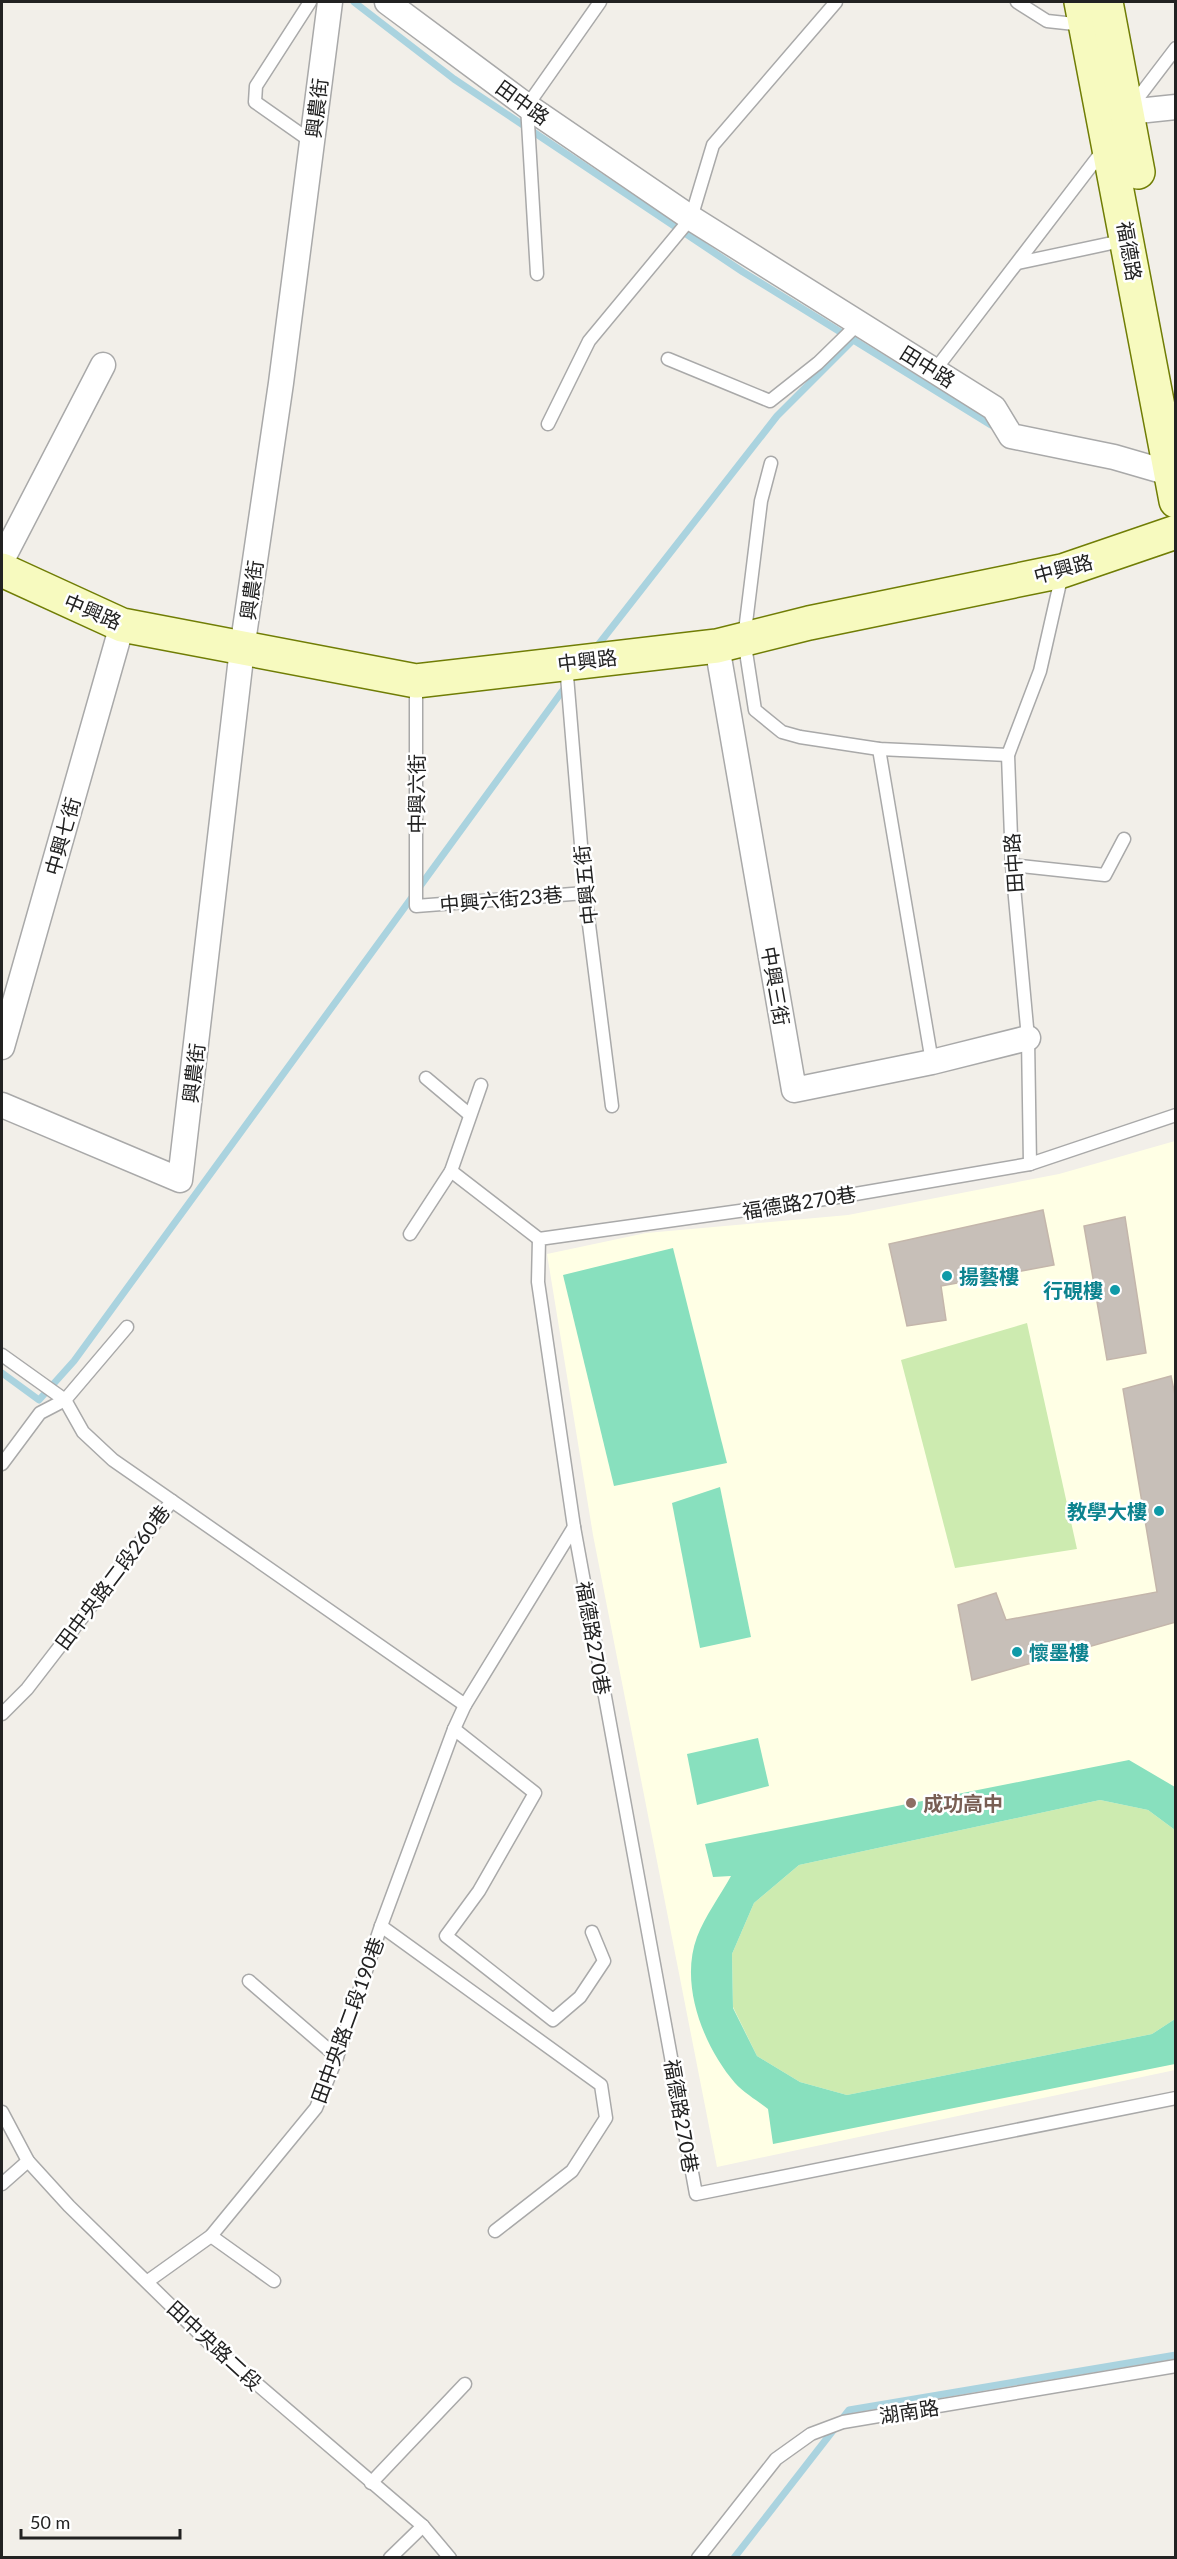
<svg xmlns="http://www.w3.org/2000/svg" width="1177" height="2559" font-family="Lato,'Noto Sans TC',sans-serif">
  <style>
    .education { fill: #ffffe5 }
    .grass { fill: #cdebb0 }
    .pitch { fill: #88e0be }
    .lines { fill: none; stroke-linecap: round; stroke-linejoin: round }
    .stream { stroke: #aad3df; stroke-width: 7 }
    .building { fill: #c7bfb8; stroke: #c4b6ab; stroke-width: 1.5 }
    .lane-casing { stroke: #a9a9a9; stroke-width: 15 }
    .street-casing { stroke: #a9a9a9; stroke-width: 27 }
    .secondary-casing { stroke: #707d05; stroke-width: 36 }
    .lane { stroke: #fff; stroke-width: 12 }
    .street { stroke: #fff; stroke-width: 24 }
    .secondary { stroke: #f7fabf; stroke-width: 33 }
    .culture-dot { fill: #0f9aa8; stroke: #fff; stroke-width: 2 }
    .education-dot { fill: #8d6e63; stroke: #fff; stroke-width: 2 }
    .labels { text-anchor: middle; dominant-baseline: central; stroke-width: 5; stroke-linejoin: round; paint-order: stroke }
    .street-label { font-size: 20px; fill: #222; stroke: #fff }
    .culture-label { font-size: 20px; font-weight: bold; fill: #0d838f; stroke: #fff; text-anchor: start }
    .education-label { font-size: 20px; font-weight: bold; fill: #785e54; stroke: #fff; text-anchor: start }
  </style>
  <rect width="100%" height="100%" fill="#f2efe9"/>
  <path class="education" d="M 1175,1141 L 1175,2070 L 717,2167 L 593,1535 L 547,1254 L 646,1233 L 848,1215 L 1059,1174 Z"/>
  <g class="grass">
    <path d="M 1027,1323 L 1077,1549 L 955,1568 L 901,1360 Z"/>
    <path d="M 1100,1800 L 1148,1810 L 1175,1830 L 1175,2019 L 1152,2034 L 847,2095 L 800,2082 L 757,2056 L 733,2007 L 732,1954 L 754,1903 L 799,1865 Z"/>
  </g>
  <g class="pitch">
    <path d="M 673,1248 L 727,1463 L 614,1486 L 563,1275 Z"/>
    <path d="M 720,1487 L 751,1637 L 700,1648 L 672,1503 Z"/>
    <path d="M 758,1738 L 769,1786 L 697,1805 L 687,1754 Z"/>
    <path d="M 1129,1760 L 1175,1787 L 1175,1830 L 1148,1810 L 1100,1800 L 799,1865 L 754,1903 L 732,1954 L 733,2008 L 757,2056 L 800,2082 L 847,2095 L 1152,2034 L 1175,2019 L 1175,2064 L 773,2144 L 768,2109 C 758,2101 744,2093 735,2083 C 704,2047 679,1985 697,1937 C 705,1916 720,1896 731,1876 L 713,1877 L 705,1844 Z"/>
  </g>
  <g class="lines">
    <g class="stream">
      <path d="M 354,2 L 454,79 L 743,272 L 991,425 L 997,426"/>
      <path d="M 595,649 L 777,416 L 854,339"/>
      <path d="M 2,1373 L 39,1400 L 74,1361 L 566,686"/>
      <path d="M 734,2558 L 849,2410 L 1176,2355"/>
    </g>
  </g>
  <g class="building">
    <path d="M 1043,1210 L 1054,1265 L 941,1286 L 946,1320 L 907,1326 L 889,1244 Z"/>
    <path d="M 1125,1217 L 1146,1353 L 1107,1360 L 1084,1226 Z"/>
    <path d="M 1171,1376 L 1176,1400 L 1176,1622 L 972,1680 L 958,1605 L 996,1593 L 1006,1620 L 1157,1592 L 1123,1389 Z"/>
  </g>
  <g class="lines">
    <defs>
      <g id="lane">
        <path d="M 310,2 L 256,86 L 255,102 L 312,142"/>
        <path d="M 1017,2 L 1047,21 L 1084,25"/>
        <path d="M 1131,107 L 1176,48"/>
        <path d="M 1018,263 L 1126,240"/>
        <path d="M 537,274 L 527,106 L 600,2"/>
        <path d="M 668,359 L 770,401 L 818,363 L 859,323"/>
        <path d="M 935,370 L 1104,149"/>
        <path d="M 548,424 L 589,341 L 691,218 L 713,145 L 836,2"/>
        <path d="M 771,463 L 761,501 L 744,639 L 755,710 L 782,732 L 800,737 L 879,749 L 1008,755"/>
        <path d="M 566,664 L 585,893 L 612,1106"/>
        <path d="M 416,682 L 416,906 L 585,893"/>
        <path d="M 879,749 L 932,1062"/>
        <path d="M 1012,865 L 1105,875 L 1124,839"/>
        <path d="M 426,1078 L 470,1115"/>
        <path d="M 1176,1115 L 1030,1164 L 832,1198 L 539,1239 L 538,1282 L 574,1527 L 696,2194 L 1176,2098"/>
        <path d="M 1030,1164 L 1028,1038 L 1012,865 L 1008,755 L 1040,671 L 1062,574"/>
        <path d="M 451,1171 L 539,1239"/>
        <path d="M 410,1234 L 451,1171 L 481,1085"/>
        <path d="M 2,1355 L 65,1400 L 83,1432 L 113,1460 L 172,1501 L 27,1689 L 2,1714"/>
        <path d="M 2,1464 L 40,1413 L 65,1400 L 127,1327"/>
        <path d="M 172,1501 L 465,1705 L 574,1527"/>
        <path d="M 454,1729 L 535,1793 L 479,1891 L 446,1936 L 553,2020 L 580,1997 L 604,1961 L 592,1932"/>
        <path d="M 381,1926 L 601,2085 L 606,2118 L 572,2171 L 495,2231"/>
        <path d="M 249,1981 L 337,2057"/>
        <path d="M 2,2112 L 28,2161 L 69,2206 L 209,2343 L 423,2526 L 450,2558"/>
        <path d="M 2,2184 L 28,2161"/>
        <path d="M 211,2236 L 274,2281"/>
        <path d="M 148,2281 L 211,2236 L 316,2108 L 337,2057 L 381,1926 L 454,1729 L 465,1705"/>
        <path d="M 371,2483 L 465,2384"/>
        <path d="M 390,2558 L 423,2526"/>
        <path d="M 698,2558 L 776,2459 L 811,2434 L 843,2422 L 1176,2366"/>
      </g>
      <g id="street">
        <path d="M 387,2 L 527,106 L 691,218 L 994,408 L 1011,436 L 1114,457 L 1176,475"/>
        <path d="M 1128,112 L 1176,107"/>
        <path d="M 2,560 L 103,365"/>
        <path d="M 717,646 L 794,1090 L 932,1062 L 1028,1038"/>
        <path d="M 2,1047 L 122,625"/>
        <path d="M 2,1105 L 180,1180 L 242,649 L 281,383 L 330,2"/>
      </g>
      <g id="secondary">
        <path d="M 1081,2 L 1176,501"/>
        <path d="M 1106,2 L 1138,172"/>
        <path d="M 2,570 L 122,625 L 416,681 L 717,646 L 809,623 L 1062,571 L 1176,532"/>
      </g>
    </defs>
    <use href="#lane" class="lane-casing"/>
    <use href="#street" class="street-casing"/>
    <use href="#secondary" class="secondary-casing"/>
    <use href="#lane" class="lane"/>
    <use href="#street" class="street"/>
    <use href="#secondary" class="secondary"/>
  </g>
  <g class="culture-dot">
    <circle cx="947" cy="1276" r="6"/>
    <circle cx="1115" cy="1290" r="6"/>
    <circle cx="1159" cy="1511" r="6"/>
    <circle cx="1017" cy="1652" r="6"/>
  </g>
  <circle class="education-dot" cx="911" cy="1803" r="6"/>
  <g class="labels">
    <g class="street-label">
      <text transform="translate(523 102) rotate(36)">田中路</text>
      <text transform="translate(316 108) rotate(-83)">興農街</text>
      <text transform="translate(1130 251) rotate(80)">福德路</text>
      <text transform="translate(928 366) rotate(32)">田中路</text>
      <text transform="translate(1063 568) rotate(-15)">中興路</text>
      <text transform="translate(251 590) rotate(-82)">興農街</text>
      <text transform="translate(93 611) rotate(23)">中興路</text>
      <text transform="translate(587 660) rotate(-7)">中興路</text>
      <text transform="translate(416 794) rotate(-90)">中興六街</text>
      <text transform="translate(62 836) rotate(-74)">中興七街</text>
      <text transform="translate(1013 863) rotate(-94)">田中路</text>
      <text transform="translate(585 885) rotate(-96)">中興五街</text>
      <text transform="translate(501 899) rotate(-5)">中興六街23巷</text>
      <text transform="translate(776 986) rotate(80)">中興三街</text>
      <text transform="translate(193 1073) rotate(-83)">興農街</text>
      <text transform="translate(799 1202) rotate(-9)">福德路270巷</text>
      <text transform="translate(112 1577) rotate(-53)">田中央路二段260巷</text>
      <text transform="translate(594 1638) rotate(80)">福德路270巷</text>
      <text transform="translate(347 2020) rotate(-70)">田中央路二段190巷</text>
      <text transform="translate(682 2116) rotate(80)">福德路270巷</text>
      <text transform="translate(215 2345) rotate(43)">田中央路二段</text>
      <text transform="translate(909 2411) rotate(-9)">湖南路</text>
    </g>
    <g class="culture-label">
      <text x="959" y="1276">揚藝樓</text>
      <text x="1103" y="1290" text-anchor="end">行硯樓</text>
      <text x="1147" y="1511" text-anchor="end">教學大樓</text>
      <text x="1029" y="1652">懷墨樓</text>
    </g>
    <g class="education-label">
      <text x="923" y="1803">成功高中</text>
    </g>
  </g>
  <rect width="1177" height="2559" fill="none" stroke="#222222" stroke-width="6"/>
  <path d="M21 2529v9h159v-9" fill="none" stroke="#222222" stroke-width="3"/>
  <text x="30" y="2529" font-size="18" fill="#222222" stroke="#ffffff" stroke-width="4.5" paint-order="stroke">50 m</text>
</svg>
